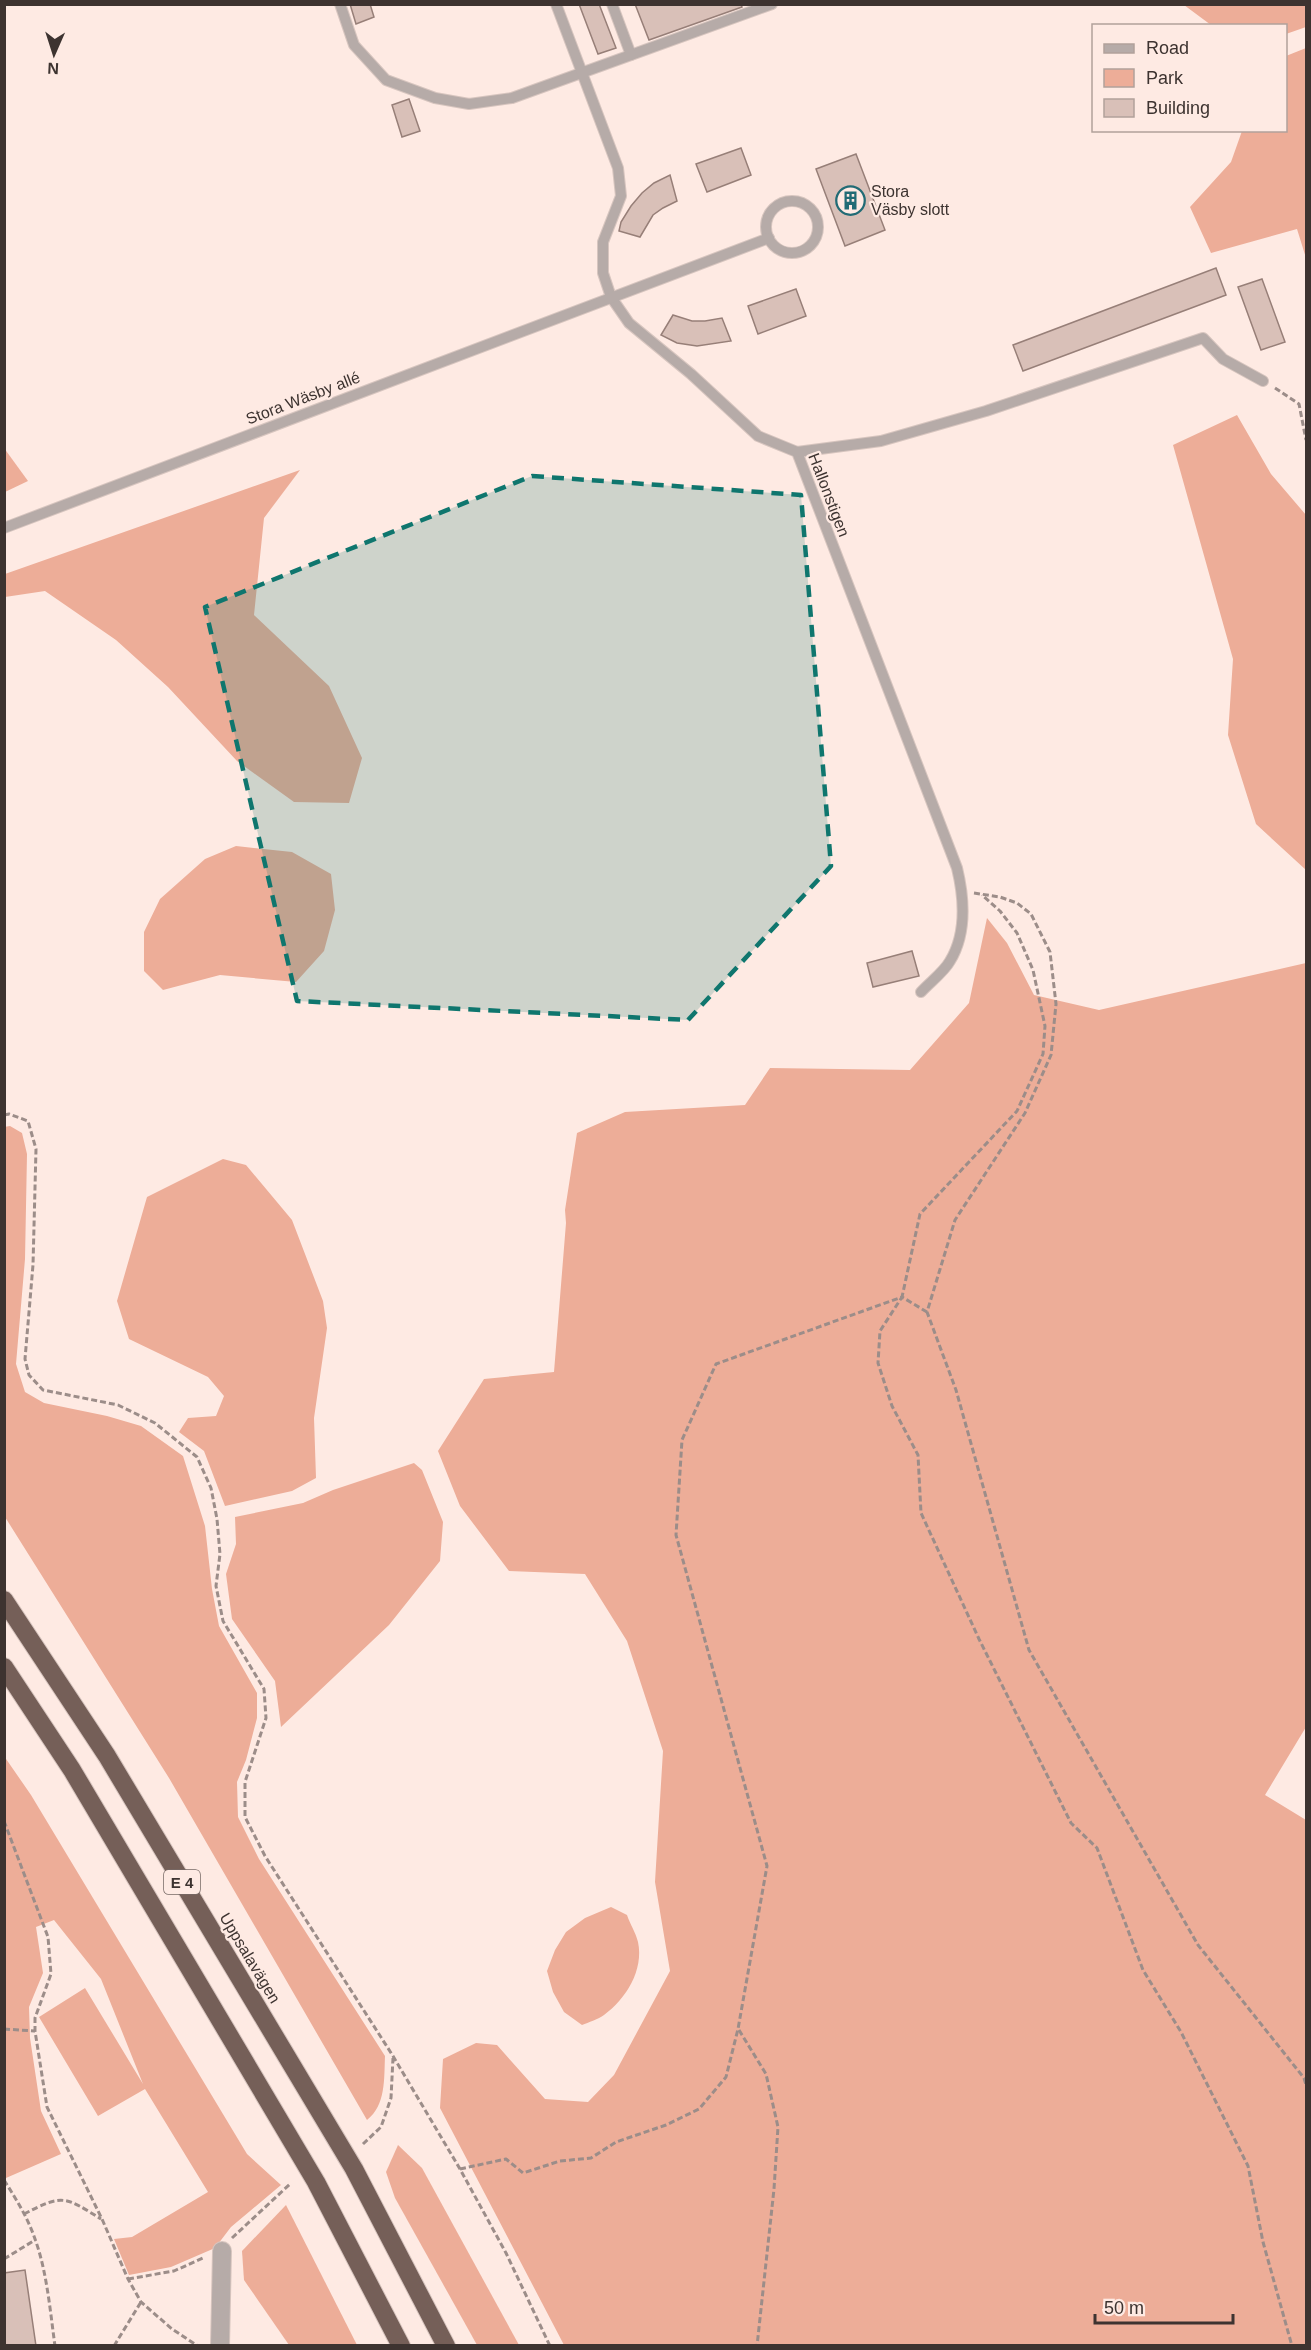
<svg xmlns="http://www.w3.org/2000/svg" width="1311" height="2350" font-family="Arial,sans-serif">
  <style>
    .green { fill: #edad98 }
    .building { fill: #d9c0b8; stroke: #977f78; stroke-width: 1.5 }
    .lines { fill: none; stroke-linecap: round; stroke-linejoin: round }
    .lane-casing { stroke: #d7c5bf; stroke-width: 12 }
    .street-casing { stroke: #d7c5bf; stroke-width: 20 }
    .highway-casing { stroke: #d7c5bf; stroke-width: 20 }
    .path { stroke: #9c8d89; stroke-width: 3; stroke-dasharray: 6 3; stroke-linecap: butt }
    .lane { stroke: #b6aba8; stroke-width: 10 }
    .street { stroke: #b6aba8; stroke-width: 18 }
    .highway { stroke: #755f58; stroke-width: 18 }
    .marked { fill: #0f766e; fill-opacity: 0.2; stroke: #0f766e; stroke-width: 4.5; stroke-dasharray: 12 8; stroke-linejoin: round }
    .labels { text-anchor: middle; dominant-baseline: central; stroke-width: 4.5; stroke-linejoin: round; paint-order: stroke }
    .shield { fill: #feeae3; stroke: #776a66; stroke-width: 1.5 }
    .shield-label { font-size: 15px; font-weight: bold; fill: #3d3330 }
    .poi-label { font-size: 16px; fill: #3d3330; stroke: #feeae3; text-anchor: start }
    .street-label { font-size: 16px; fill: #3d3330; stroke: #feeae3 }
  </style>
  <rect width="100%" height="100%" fill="#feeae3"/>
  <g class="green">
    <path d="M 1184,5 L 1306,5 L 1306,27 L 1286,34 L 1286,26 L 1211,25 Z"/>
    <path d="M 1306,48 L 1306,258 L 1297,229 L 1211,253 L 1190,207 L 1231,162 L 1242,131 L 1286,130 L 1286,56 Z"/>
    <path d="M 1237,415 L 1271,474 L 1306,515 L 1306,870 L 1256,824 L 1228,735 L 1233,659 L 1173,445 Z"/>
    <path d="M 4,448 L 28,481 L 5,492 L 4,492 Z"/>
    <path d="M 300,470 L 264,518 L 254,615 L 329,686 L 362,758 L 349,803 L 294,802 L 237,761 L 168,687 L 116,640 L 45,591 L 5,597 L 5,574 Z"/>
    <path d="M 236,846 L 292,852 L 331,874 L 335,910 L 324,951 L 296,982 L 220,975 L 163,990 L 144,971 L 144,932 L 160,899 L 205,859 Z"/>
    <path d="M 987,918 L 1007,943 L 1034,995 L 1099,1010 L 1306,963 L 1306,1727 L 1265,1795 L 1306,1820 L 1306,2345 L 564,2345 L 440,2108 L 443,2059 L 476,2043 L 497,2045 L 545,2099 L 588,2102 L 614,2075 L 670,1971 L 655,1882 L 663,1751 L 627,1641 L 585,1574 L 509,1571 L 460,1506 L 438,1451 L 484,1379 L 554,1372 L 566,1223 L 565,1210 L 577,1133 L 625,1112 L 745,1105 L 770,1068 L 910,1070 L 969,1003 Z"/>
    <path d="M 10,1126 L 22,1133 L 27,1154 L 25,1259 L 16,1364 L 25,1392 L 44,1403 L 107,1416 L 141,1426 L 183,1456 L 205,1526 L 212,1589 L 219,1626 L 257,1693 L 257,1718 L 246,1760 L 237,1782 L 238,1817 L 259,1859 L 385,2056 C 384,2079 386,2105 367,2120 L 169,1778 L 5,1517 L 4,1127 Z"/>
    <path d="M 223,1159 L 246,1165 L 292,1220 L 323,1301 L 327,1328 L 314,1418 L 316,1478 L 292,1491 L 225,1506 L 204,1451 L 179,1432 L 188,1418 L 216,1416 L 224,1396 L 208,1377 L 129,1339 L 117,1301 L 147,1197 Z"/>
    <path d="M 414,1463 L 422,1470 L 443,1522 L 440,1561 L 389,1625 L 281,1727 L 275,1681 L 232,1619 L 226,1574 L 236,1544 L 235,1517 L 303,1503 L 333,1490 Z"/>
    <path d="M 4,1756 L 31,1795 L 247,2154 L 281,2185 L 231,2227 L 215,2248 L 171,2267 L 129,2275 L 114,2239 L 132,2237 L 208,2192 L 145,2089 L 98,2116 L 39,2017 L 85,1988 L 143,2084 L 101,1979 L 54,1920 L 36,1927 L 43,1973 L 29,2007 L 30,2038 L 41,2111 L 61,2154 L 6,2178 L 5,2175 Z"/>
    <path d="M 611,1907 L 627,1915 C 630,1924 636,1933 638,1942 C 644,1970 626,1999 604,2015 C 597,2020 589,2022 582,2025 L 564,2012 L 553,1992 L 547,1971 L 555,1950 L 566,1932 L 585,1918 Z"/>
    <path d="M 398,2145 L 422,2168 L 519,2345 L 477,2345 L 395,2198 L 386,2172 Z"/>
    <path d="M 286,2205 L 357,2345 L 289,2345 L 244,2280 L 242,2251 Z"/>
  </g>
  <g class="building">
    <path d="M 350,4 L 370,4 L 374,17 L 356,24 Z"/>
    <path d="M 579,4 L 599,4 L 616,48 L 598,54 Z"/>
    <path d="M 635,4 L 741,4 L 742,7 L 649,40 Z"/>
    <path d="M 409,99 L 420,131 L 402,137 L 392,105 Z"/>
    <path d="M 741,148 L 751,175 L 707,192 L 696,164 Z"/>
    <path d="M 856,154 L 885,230 L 845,246 L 816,169 Z"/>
    <path d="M 670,175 L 677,201 L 663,208 L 653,215 L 640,237 L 619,231 L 621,222 L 631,206 L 642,193 L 654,183 Z"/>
    <path d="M 1216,268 L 1226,295 L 1023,371 L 1013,345 Z"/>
    <path d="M 1262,279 L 1285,342 L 1261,350 L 1238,287 Z"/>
    <path d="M 796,289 L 806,316 L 758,334 L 748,306 Z"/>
    <path d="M 673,315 L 692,321 L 705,321 L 722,318 L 731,341 L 697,346 L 677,343 L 661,335 Z"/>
    <path d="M 912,951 L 919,976 L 873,987 L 867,963 Z"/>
    <path d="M 25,2270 L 36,2346 L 4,2346 L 4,2273 Z"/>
  </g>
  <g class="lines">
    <defs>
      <g id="lane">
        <path d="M 340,4 L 354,45 L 386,80 L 435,98 L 469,104 L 512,98 L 772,4"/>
        <path d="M 556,4 L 618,168 L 621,196 L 603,242 L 603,273 L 611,297 L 629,323 L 691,374 L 758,436 L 797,452 L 957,868 C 964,897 967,933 950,961 C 944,972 930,982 921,992"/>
        <path d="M 612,4 L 631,55"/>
        <circle cx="792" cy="227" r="26"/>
        <path d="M 797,452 L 881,441 L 986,411 L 1203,338 L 1223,359 L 1263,381"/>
        <path d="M 4,528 L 769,238"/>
      </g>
      <path id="street" d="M 220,2346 L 222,2251"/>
      <g id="highway">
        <path d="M 4,1600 L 107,1756 L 354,2169 L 446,2346"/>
        <path d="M 4,1667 L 72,1770 L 316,2182 L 401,2346"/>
      </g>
    </defs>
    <use href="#lane" class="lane-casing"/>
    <use href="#street" class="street-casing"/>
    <use href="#highway" class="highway-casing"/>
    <g class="path">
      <path d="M 1275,388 L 1299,404 L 1306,440"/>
      <path d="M 974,893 L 1000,897 L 1017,903 L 1031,914 L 1050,952 L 1056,1004 L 1051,1055 L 1025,1113 L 955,1220 L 927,1312 L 956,1390 L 1029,1650 L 1198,1945 L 1304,2078 L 1306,2085"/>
      <path d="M 4,1115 L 9,1114 L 28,1121 L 36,1149 L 33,1265 L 25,1359 L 29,1375 L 43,1390 L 118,1405 L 155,1423 L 197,1457 L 211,1488 L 217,1519 L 220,1554 L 216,1586 L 223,1621 L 264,1689 L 266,1718 L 245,1782 L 245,1817 L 265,1856 L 393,2056 L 460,2169 L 506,2253 L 550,2346"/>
      <path d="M 927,1312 L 902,1297 L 880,1331 L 878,1363 L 892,1406 L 918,1455 L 921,1513 L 979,1639 L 1071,1823 L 1097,1848 L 1143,1970 L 1181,2032 L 1248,2166 L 1263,2242 L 1292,2346"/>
      <path d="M 4,1821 L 48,1937 L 51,1974 L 35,2018 L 35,2031 L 47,2107 L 102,2219 L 128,2279 L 141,2302 L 172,2329 L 198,2346"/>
      <path d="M 4,2029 L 35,2031"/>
      <path d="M 739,2030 L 766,2074 L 778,2127 L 774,2189 L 757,2346"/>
      <path d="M 363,2144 L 381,2127 L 391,2098 L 393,2058"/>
      <path d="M 460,2169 L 506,2159 L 523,2173 L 560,2161 L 591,2158 L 616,2142 L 666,2125 L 699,2109 L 726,2077 L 738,2029 L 767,1866 L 676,1535 L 682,1440 L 716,1364 L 902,1297 L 920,1214 L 1017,1111 L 1043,1054 L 1045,1026 L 1033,970 L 1017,933 L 1000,911 L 982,895"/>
      <path d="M 4,2180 C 16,2199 28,2218 35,2239 C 47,2272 50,2310 55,2346"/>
      <path d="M 24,2214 C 63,2194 64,2196 101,2219"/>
      <path d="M 232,2238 L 290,2184"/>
      <path d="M 4,2259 L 35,2240"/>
      <path d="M 128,2279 L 174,2271 L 203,2258"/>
      <path d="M 114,2346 L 141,2302"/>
    </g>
    <use href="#lane" class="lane"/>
    <use href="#street" class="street"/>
    <use href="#highway" class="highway"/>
  </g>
  <path class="marked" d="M 532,476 L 801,495 L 831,866 L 688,1020 L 297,1001 L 205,607 Z"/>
  <defs>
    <symbol id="building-ring" viewBox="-11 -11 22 22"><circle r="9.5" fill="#feeae3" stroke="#216b75" stroke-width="1.5"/><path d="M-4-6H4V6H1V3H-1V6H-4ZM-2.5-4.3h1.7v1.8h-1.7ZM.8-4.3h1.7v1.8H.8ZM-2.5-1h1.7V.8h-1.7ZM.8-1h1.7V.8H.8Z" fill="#216b75"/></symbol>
  </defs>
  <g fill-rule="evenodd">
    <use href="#building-ring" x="834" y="184" width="33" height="33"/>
  </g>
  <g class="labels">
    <rect class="shield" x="164" y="1870" width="36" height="24" rx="4.5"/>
    <g class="shield-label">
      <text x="182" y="1882">E 4</text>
    </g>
    <g class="poi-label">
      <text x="871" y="191">Stora<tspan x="871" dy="18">Väsby slott</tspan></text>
    </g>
    <g class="street-label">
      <text transform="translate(303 398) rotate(-21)">Stora Wäsby allé</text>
      <text transform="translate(829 495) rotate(69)">Hallonstigen</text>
      <text transform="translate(250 1958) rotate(59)">Uppsalavägen</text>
    </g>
  </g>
  <rect width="1311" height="2350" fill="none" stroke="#3d3330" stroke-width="12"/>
  <rect x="1092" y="24" width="195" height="108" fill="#feeae3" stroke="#b1a19b" stroke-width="1.5"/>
  <rect x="1104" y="44" width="30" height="9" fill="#b6aba8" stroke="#b1a19b" stroke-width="1.5"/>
  <text x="1146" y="54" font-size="18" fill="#3d3330">Road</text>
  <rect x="1104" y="69" width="30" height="18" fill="#edad98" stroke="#b1a19b" stroke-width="1.5"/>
  <text x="1146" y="84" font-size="18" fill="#3d3330">Park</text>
  <rect x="1104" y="99" width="30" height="18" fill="#d9c0b8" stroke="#b1a19b" stroke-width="1.5"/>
  <text x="1146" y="114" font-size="18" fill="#3d3330">Building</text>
  <g transform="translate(54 54) rotate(183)" stroke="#feeae3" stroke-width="4.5" paint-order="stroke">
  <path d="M0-4.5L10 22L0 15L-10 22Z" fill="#3d3330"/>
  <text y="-9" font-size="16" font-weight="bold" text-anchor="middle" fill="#3d3330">N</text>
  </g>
  <path d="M1095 2314v9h138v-9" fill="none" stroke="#3d3330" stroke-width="3"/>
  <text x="1104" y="2314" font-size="18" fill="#3d3330" stroke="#feeae3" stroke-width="4.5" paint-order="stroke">50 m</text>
</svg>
